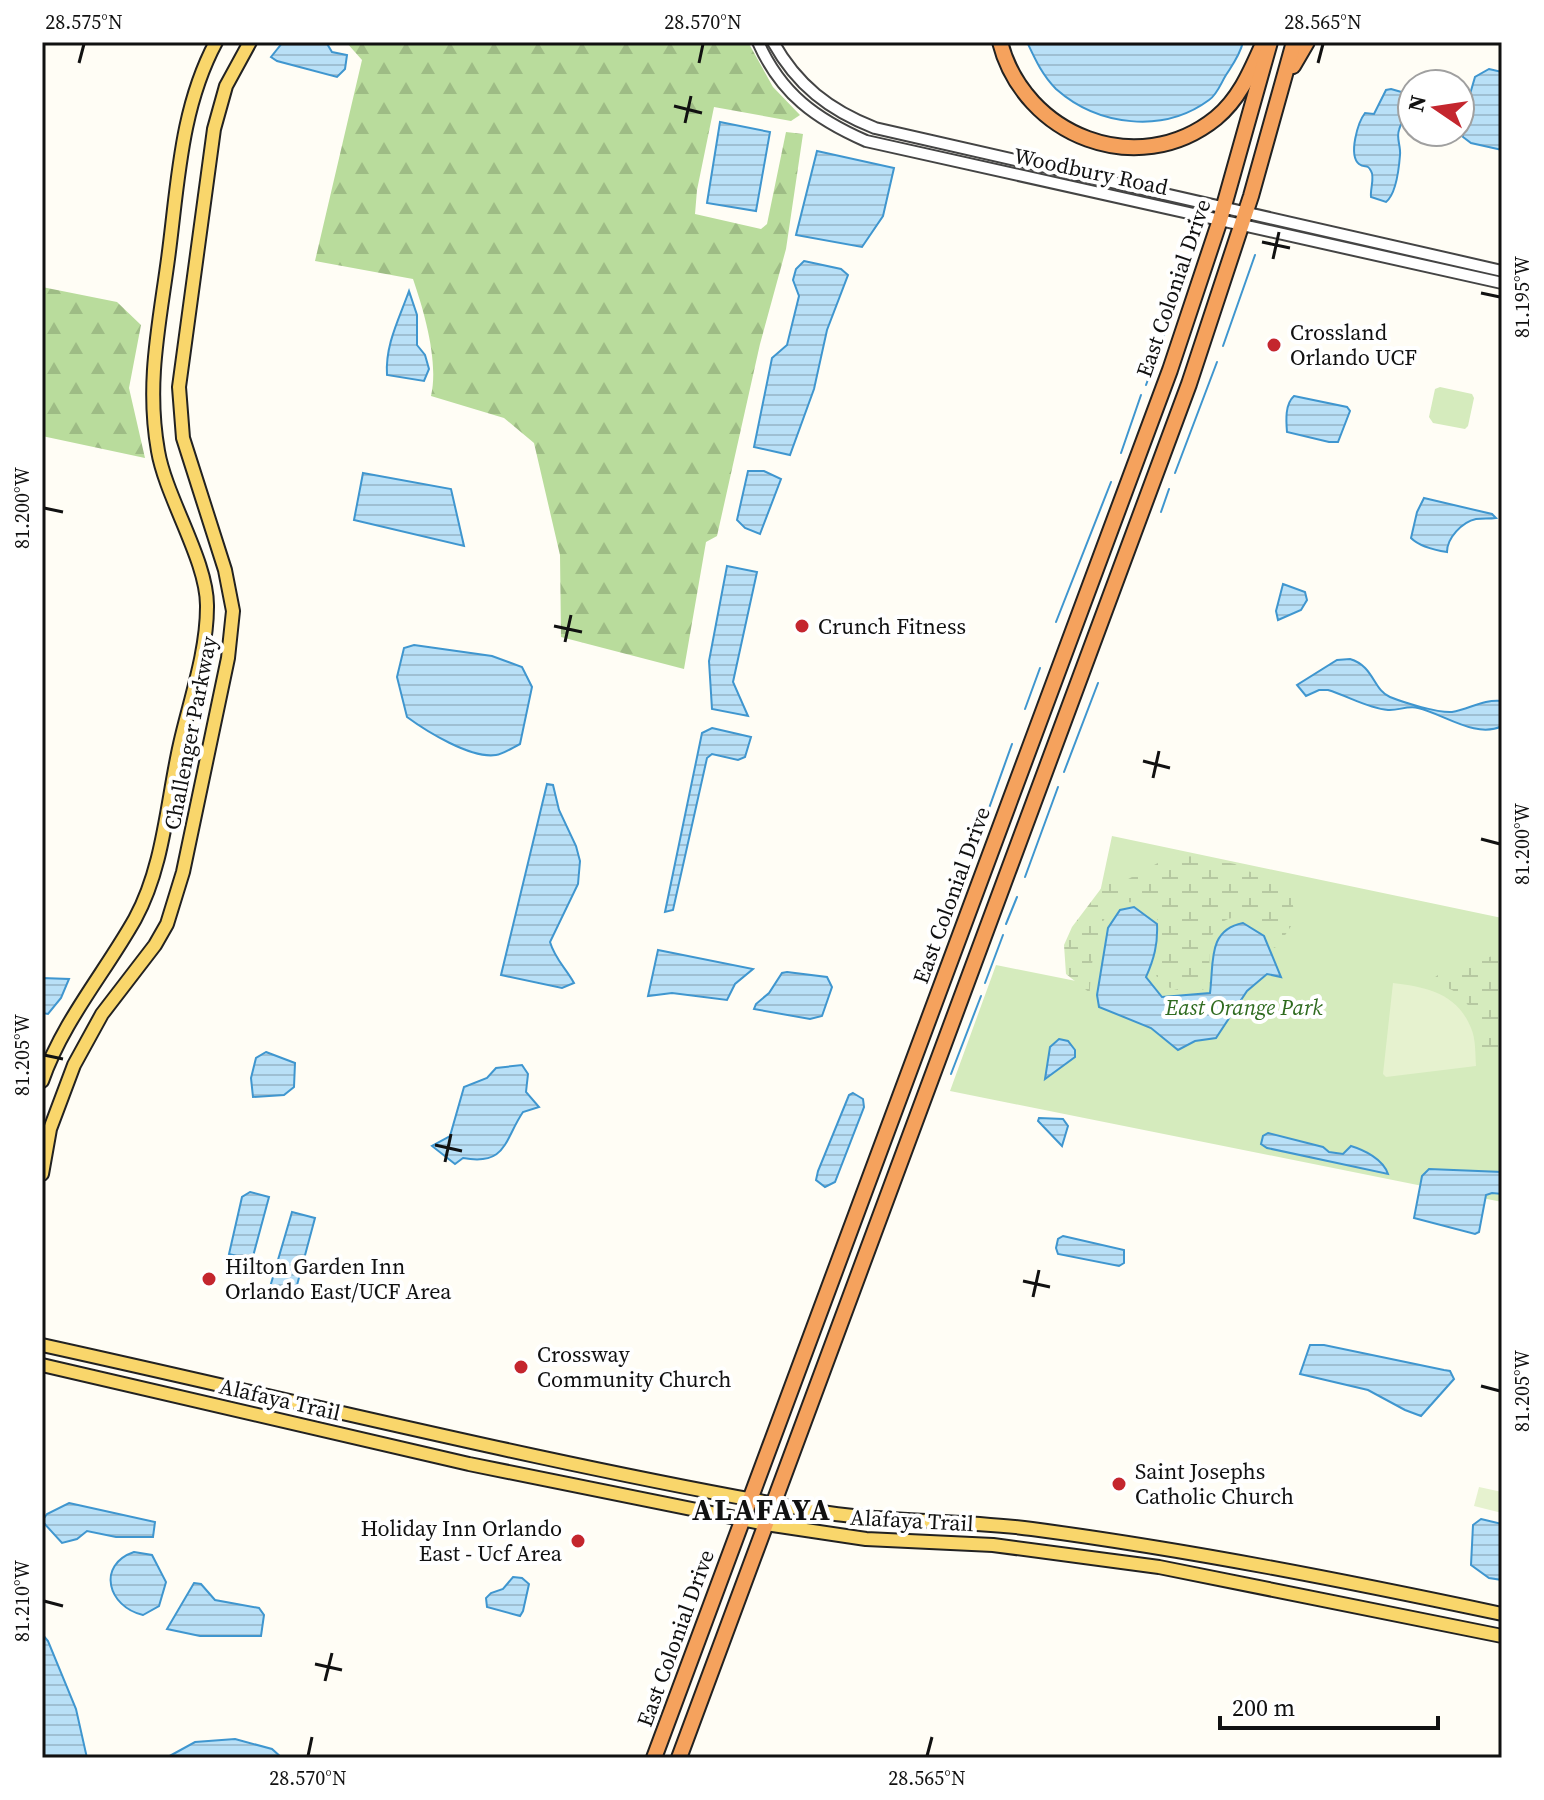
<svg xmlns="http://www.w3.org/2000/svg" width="1544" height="1800" font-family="'Source Serif 4',serif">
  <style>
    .green { fill: #d5ebbd }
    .forest { fill: url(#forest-firs) }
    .wetland { fill: url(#wetland-marsh) }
    .pitch { fill: #e6f2cf }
    .water { fill: url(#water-rules); stroke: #3f96cf; stroke-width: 2 }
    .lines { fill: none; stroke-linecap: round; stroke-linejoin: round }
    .stream { stroke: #3f96cf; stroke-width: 2 }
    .minor-casing { stroke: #444; stroke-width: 14 }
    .major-casing { stroke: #222; stroke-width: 16 }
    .highway-casing { stroke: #222; stroke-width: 18 }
    .minor { stroke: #fff; stroke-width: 10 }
    .major { stroke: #f9d66b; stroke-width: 12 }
    .highway { stroke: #f5a25d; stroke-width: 14 }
    .ticks { fill: none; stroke: #111; stroke-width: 3 }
    .poi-dot { fill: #c4262e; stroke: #fff; stroke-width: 3 }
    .labels { text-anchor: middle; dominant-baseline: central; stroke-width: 8; stroke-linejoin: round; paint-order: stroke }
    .street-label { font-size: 22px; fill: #111; stroke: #fff }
    .poi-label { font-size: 22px; fill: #111; stroke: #fff; text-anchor: start }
    .park-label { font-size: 22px; font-style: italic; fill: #2f6b1f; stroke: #fff }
    .district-label { font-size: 30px; font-weight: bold; letter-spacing: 2px; fill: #111; stroke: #fff }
    .neatline { fill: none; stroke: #111; stroke-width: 3 }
    .ticks-label { font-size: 20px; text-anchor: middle; fill: #111 }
  </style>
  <defs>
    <pattern id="forest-firs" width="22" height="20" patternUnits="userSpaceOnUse" patternTransform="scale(2)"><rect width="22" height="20" fill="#b9dc9c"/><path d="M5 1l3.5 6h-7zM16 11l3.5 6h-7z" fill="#9ebc85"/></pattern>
    <pattern id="wetland-marsh" width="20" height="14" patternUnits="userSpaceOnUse" patternTransform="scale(2)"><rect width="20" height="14" fill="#d5ebbd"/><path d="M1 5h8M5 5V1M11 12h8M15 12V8" fill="none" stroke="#b6c8a1"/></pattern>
    <pattern id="water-rules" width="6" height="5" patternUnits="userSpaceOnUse" patternTransform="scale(2)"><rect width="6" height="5" fill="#b9e0f7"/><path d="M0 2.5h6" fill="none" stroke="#9ebfd3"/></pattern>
  </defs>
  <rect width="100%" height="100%" fill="#fffdf5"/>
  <g class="green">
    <path d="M 1440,387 L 1472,394 L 1474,398 L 1468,426 L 1465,429 L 1433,423 L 1429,417 L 1435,389 Z"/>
    <path d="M 1112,836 L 1502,918 L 1502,1202 L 950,1091 L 996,965 L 1081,982 Z"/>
  </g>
  <g class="forest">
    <path d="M 346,42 L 748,42 L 773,87 L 800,115 L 791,121 L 714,107 L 697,190 L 695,214 L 761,229 L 767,224 L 786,132 L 803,134 L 786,249 L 760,344 L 717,536 L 706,542 L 684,669 L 561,637 L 560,555 L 534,443 L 504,418 L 431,396 C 439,362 424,311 413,279 L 315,261 L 362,60 Z"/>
    <path d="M 42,287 L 117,302 L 141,325 L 129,388 L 145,458 L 42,436 Z"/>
  </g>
  <g class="wetland">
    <path d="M 1196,856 L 1235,864 L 1247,871 L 1286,881 L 1292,898 L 1295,920 L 1278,946 L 1274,948 C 1267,920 1226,902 1212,936 C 1206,951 1212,970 1209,987 C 1197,994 1165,992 1158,979 C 1148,963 1166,942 1160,925 C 1157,916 1147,906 1138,904 C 1096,890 1091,966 1090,993 L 1066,974 L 1064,945 L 1072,927 L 1106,882 L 1119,884 L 1167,858 Z"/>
    <path d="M 1502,953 L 1502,1049 L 1481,1057 C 1483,1033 1474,1003 1452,990 C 1445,986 1435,985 1427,983 L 1442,972 Z"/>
  </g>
  <g class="pitch">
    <path d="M 1393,983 C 1426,987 1457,993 1471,1028 C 1476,1039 1475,1054 1476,1066 L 1386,1077 L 1383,1074 Z"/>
    <path d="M 1479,1487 L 1502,1492 L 1502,1513 L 1474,1506 Z"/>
  </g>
  <g class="water">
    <path d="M 283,42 L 326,42 L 332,52 L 347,55 L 345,69 L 337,77 L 277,61 L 271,57 Z"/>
    <path d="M 1027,42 L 1243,42 C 1240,55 1233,64 1226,75 C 1221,83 1217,95 1209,100 C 1163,134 1098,126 1056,89 C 1042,75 1035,59 1027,42 Z"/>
    <path d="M 1489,69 L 1502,72 L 1502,150 L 1471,143 L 1463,137 L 1461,125 L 1475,77 Z"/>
    <path d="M 1391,89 L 1412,95 C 1412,110 1403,116 1399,130 C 1396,138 1401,146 1400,155 C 1399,168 1396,194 1386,202 L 1371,197 C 1370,189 1375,177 1371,171 C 1367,163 1365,169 1359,164 C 1348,155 1358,122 1365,113 L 1374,114 L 1386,90 Z"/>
    <path d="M 720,122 L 770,132 L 756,211 L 707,203 Z"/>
    <path d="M 817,151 L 894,168 L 883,216 L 862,247 L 796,235 Z"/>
    <path d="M 804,261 L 841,269 L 848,275 L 827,330 L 814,389 L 790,455 L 754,447 L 772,358 L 787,345 L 799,296 L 793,280 L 796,269 Z"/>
    <path d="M 409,291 L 417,315 L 417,345 L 425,355 L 429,369 L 424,381 L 387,375 C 385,345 399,319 409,291 Z"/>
    <path d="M 1294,396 L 1347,407 L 1350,411 L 1338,442 L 1329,442 L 1287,432 C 1286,420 1285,404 1294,396 Z"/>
    <path d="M 748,471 L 764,471 L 781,479 L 760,534 L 745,528 L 737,520 Z"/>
    <path d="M 363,473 L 451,489 L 464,546 L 354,520 Z"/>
    <path d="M 1424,498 L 1492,514 L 1496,518 C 1489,519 1483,518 1476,519 C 1462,522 1447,538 1447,552 C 1434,550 1420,547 1411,538 L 1417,512 Z"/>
    <path d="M 727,566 L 757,572 L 733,682 L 748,716 L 712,709 L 709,661 Z"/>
    <path d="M 1283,584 L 1305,592 L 1307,600 L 1301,610 L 1278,620 L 1276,611 Z"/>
    <path d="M 414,645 L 492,656 L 522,667 L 532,687 L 520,744 C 512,748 503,754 496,755 C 471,759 426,731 407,717 L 397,677 L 404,648 Z"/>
    <path d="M 1350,659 C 1374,666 1373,690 1390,697 C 1405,703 1438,713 1452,712 C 1470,709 1483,699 1502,701 L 1502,726 C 1476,739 1444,714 1418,708 C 1408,705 1398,711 1388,710 C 1367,708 1348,696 1328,690 L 1319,690 L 1306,696 L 1297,685 L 1337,660 Z"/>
    <path d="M 712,728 L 751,737 L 745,757 L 738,760 L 712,754 L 707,758 L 673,910 L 665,912 L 702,733 Z"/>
    <path d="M 547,784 L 553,785 L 559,810 L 576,846 L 580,861 L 578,884 L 550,942 C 555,959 565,967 574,983 L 562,988 L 501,975 Z"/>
    <path d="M 1134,907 L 1157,924 C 1158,944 1154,959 1146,977 L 1162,997 L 1210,993 C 1214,963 1207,930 1243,923 L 1264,936 L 1281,977 L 1267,974 L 1247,991 L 1216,1038 L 1195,1041 L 1178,1050 L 1151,1028 L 1099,1007 L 1097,995 L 1108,928 L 1120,910 Z"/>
    <path d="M 658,950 L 753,969 L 735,984 L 727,1000 L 672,993 L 648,996 Z"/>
    <path d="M 787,972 L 827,977 L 832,987 L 822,1016 L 810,1019 L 754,1009 L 756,1004 L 769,993 L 782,973 Z"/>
    <path d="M 42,978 L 69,979 L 61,998 L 48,1014 L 42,1013 Z"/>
    <path d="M 1059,1039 L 1068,1041 L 1075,1050 L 1075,1057 L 1045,1079 L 1050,1047 Z"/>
    <path d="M 266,1052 L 295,1063 L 294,1087 L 284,1095 L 253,1097 L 251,1078 L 256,1058 Z"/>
    <path d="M 522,1065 L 528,1074 L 526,1092 L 539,1107 L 523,1112 C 504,1140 507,1166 463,1158 L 455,1164 L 432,1146 L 450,1136 L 464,1087 L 487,1078 L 496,1068 Z"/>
    <path d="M 853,1093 L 863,1099 L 864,1107 L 835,1182 L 825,1187 L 816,1180 L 818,1171 L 849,1095 Z"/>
    <path d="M 1039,1118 L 1063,1119 L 1068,1126 L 1062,1146 L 1038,1121 Z"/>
    <path d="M 1268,1133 L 1323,1147 L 1329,1152 L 1343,1154 L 1351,1146 C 1364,1150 1383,1159 1388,1174 L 1267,1148 L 1261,1144 L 1263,1136 Z"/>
    <path d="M 1429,1169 L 1502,1172 L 1502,1194 L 1492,1193 L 1486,1195 L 1479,1232 L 1475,1234 L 1414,1218 L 1422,1176 Z"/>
    <path d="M 250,1192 L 269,1197 L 252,1260 L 229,1254 L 242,1197 Z"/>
    <path d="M 292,1212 L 315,1218 L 293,1300 L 268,1294 Z"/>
    <path d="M 1063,1236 L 1124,1250 L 1124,1263 L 1119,1266 L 1058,1254 L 1056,1248 L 1058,1239 Z"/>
    <path d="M 1310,1345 L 1324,1345 L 1444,1370 L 1450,1371 L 1454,1379 L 1421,1416 L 1405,1410 L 1368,1390 L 1300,1374 Z"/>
    <path d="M 69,1503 L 155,1522 L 153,1537 L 116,1537 L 87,1531 L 77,1539 L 62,1543 L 42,1521 L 47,1514 Z"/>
    <path d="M 1481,1519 L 1502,1524 L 1502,1580 L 1489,1578 L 1471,1565 L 1473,1525 Z"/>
    <path d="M 134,1552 L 152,1555 L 166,1582 L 159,1606 L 143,1615 C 108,1607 96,1565 134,1552 Z"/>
    <path d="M 513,1577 L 522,1578 L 529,1584 L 523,1611 L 520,1616 L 487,1607 L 486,1598 L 491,1593 L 503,1589 Z"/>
    <path d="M 194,1583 L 201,1584 L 215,1600 L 259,1608 L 264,1615 L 261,1636 L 200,1636 L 167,1629 Z"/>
    <path d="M 42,1634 L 48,1641 L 76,1709 L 87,1758 L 42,1758 Z"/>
    <path d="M 235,1739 L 272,1749 L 282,1758 L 166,1758 L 195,1742 Z"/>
  </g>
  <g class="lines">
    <g class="stream">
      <path d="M 1177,299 L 1195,245"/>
      <path d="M 1169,321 L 1172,315"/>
      <path d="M 1161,343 L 1164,335"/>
      <path d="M 1223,346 L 1255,255"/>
      <path d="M 1146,385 L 1150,374"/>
      <path d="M 1121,453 L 1141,395"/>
      <path d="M 1175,473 L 1217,362"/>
      <path d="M 1161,512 L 1169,489"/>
      <path d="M 1056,622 L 1111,482"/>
      <path d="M 1025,709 L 1040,668"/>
      <path d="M 1064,772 L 1098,683"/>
      <path d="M 973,853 L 1012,744"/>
      <path d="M 1025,877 L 1058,787"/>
      <path d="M 1006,924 L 1017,897"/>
      <path d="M 944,930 L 962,886"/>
      <path d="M 985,983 L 1003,935"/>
      <path d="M 951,1074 L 981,996"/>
    </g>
    <defs>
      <g id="minor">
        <path d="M 758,42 C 781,94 816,119 866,141 L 1502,283"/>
        <path d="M 773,42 C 797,85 829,110 875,128 L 1502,271"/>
      </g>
      <g id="major">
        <path d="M 42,1081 C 63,1021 104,974 135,919 C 164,866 167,801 180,744 C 190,700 207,652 207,607 C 208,562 166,498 158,451 C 146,384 159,326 168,259 C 178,185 180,109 216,42"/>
        <path d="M 42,1174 L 50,1129 L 74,1065 L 102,1014 L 155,945 L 167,924 L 183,872 L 228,658 L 233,611 L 225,570 L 183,438 L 179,387 L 214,129 L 226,86 L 250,42"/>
        <path d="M 42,1345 C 297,1401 551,1465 809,1510 C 882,1523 958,1519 1032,1529 C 1190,1550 1346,1581 1502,1614"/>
        <path d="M 42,1365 L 469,1464 L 766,1524 L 866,1539 L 993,1545 L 1159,1567 L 1502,1636"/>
      </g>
      <g id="highway">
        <path d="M 1000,42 C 1024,136 1138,181 1216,118 C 1239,99 1250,73 1262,46"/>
        <path d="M 1293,66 L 1307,42"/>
        <path d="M 654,1758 L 1170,370 L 1220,220 L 1270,42"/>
        <path d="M 679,1758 L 1189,384 L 1251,196 L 1294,42"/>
      </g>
    </defs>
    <use href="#minor" class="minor-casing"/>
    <use href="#major" class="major-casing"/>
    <use href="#highway" class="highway-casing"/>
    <use href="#minor" class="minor"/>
    <use href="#major" class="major"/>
    <use href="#highway" class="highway"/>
  </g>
  <path class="ticks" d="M 79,63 L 84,44M 699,63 L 703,44M 1318,63 L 1323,44M 674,106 L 702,113M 685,123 L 691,96M 1262,242 L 1290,248M 1273,259 L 1279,232M 1481,293 L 1500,297M 44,508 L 63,512M 554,626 L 582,632M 565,642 L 571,615M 1143,761 L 1170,768M 1153,778 L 1159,751M 1481,839 L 1500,844M 44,1055 L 63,1059M 435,1145 L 462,1151M 445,1162 L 451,1134M 1023,1281 L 1050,1287M 1033,1297 L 1039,1270M 1481,1386 L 1500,1391M 44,1601 L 63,1606M 315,1664 L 342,1670M 325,1681 L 332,1653M 308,1756 L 312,1737M 927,1756 L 932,1737"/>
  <g class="poi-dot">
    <circle cx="1274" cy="345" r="8"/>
    <circle cx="802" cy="626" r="8"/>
    <circle cx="209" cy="1279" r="8"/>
    <circle cx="521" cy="1367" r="8"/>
    <circle cx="1119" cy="1484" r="8"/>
    <circle cx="578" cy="1541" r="8"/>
  </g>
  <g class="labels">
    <g class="street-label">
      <text transform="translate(1091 171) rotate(12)">Woodbury Road</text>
      <text transform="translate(1173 288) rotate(-71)">East Colonial Drive</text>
      <text transform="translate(190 733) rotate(-79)">Challenger Parkway</text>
      <text transform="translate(951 895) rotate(-70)">East Colonial Drive</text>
      <text transform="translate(280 1399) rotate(13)">Alafaya Trail</text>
      <text transform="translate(912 1520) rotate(3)">Alafaya Trail</text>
      <text transform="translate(675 1638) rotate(-70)">East Colonial Drive</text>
    </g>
    <g class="poi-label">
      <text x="1290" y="332">Crossland<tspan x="1290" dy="25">Orlando UCF</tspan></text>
      <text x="818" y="626">Crunch Fitness</text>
      <text x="225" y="1266">Hilton Garden Inn<tspan x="225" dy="25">Orlando East/UCF Area</tspan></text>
      <text x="537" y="1354">Crossway<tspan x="537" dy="25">Community Church</tspan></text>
      <text x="1135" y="1471">Saint Josephs<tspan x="1135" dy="25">Catholic Church</tspan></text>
      <text x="562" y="1528" text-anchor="end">Holiday Inn Orlando<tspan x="562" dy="25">East - Ucf Area</tspan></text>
    </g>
    <g class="park-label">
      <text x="1244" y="1007">East Orange Park</text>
    </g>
    <g class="district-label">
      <text x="762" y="1509">ALAFAYA</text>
    </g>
  </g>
  <rect width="1544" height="1800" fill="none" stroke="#ffffff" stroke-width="88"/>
  <g transform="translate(1436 108) rotate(283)"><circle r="38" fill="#ffffff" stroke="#a0a0a0" stroke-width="2"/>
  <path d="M0-6L14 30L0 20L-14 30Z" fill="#c4262e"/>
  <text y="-12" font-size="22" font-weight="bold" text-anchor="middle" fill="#111111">N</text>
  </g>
  <path d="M1220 1716v12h218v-12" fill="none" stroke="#111111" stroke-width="4"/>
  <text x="1232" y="1716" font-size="24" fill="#111111" stroke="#ffffff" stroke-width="6" paint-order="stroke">200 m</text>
  <rect x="44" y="44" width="1456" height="1712" class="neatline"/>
  <g class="ticks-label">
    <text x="84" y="29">28.575°N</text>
    <text x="703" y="29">28.570°N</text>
    <text x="1323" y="29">28.565°N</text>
    <text transform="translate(1522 297) rotate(-90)" y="7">81.195°W</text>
    <text transform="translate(22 508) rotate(-90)" y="7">81.200°W</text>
    <text transform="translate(1522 844) rotate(-90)" y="7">81.200°W</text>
    <text transform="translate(22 1055) rotate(-90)" y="7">81.205°W</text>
    <text transform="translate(1522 1391) rotate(-90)" y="7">81.205°W</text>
    <text transform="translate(22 1601) rotate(-90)" y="7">81.210°W</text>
    <text x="308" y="1785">28.570°N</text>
    <text x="927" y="1785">28.565°N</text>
  </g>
</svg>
